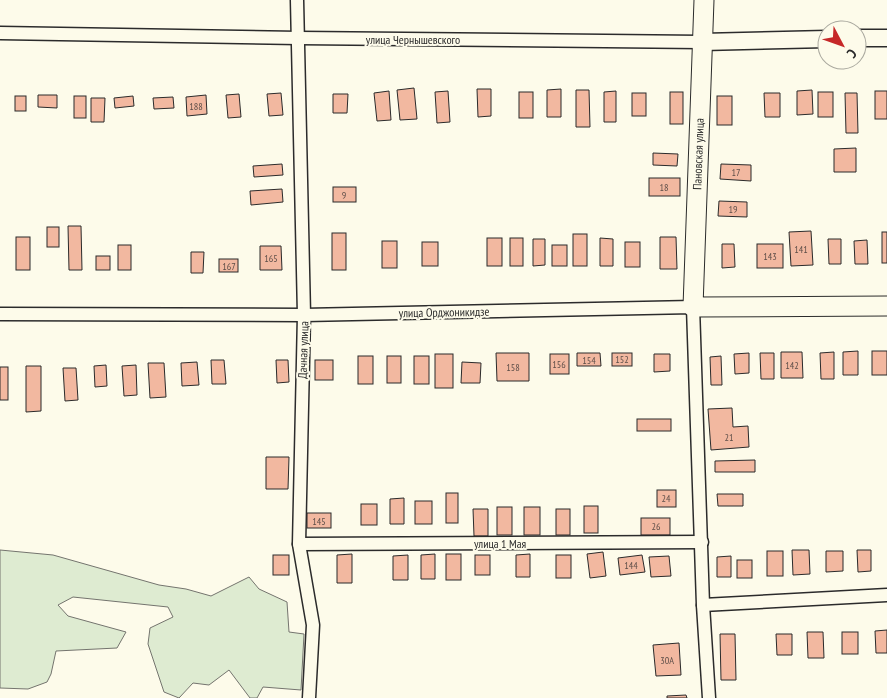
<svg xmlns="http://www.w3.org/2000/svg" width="887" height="698" font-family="'PT Sans Narrow',sans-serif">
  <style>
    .green { fill: #deebd1; stroke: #74746e }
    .building { fill: #f2b8a0; stroke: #2b2b2b }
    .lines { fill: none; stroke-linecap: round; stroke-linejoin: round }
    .minor-casing { stroke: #2b2b2b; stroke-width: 15 }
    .tertiary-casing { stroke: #2b2b2b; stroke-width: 19 }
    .secondary-casing { stroke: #2b2b2b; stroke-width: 21 }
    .minor { stroke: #fdfbea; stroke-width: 12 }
    .tertiary { stroke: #fdfbea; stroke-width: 16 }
    .secondary { stroke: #fdfbea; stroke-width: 19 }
    .labels { text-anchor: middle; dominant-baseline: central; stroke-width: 4; stroke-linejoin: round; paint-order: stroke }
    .number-label { font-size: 10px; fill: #5d4e48 }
    .street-label { font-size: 12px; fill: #2b2b2b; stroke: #fdfbea }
  </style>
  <rect width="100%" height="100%" fill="#fdfbea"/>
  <path class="green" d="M 0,550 L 53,555 L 159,585 L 186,589 L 211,596 L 249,577 L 259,589 L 287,602 L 289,632 L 304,634 L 301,690 L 263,687 L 257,698 L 250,698 L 229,670 L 209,685 L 193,683 L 179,698 L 164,692 L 148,644 L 150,628 L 173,617 L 168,607 L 73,597 L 58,605 L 68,616 L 126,632 L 117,648 L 56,651 L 51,674 L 47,682 L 28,689 L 0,688 Z"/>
  <g class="building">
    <path d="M 414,88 L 417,119 L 400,120 L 397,90 Z"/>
    <path d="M 477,89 L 491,89 L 491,116 L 478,117 Z"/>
    <path d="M 561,89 L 561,117 L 547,117 L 547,90 Z"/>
    <path d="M 576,90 L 589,90 L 590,127 L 576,127 Z"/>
    <path d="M 812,90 L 813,114 L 797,115 L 797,91 Z"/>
    <path d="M 389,91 L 391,120 L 377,121 L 374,93 Z"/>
    <path d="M 448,91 L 450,122 L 437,123 L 435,92 Z"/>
    <path d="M 616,91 L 616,122 L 604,122 L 604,92 Z"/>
    <rect x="875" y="91" width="12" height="28"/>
    <rect x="519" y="92" width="14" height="26"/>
    <rect x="670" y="92" width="13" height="32"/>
    <rect x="818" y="92" width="15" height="25"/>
    <path d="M 281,93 L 283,115 L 269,116 L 267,94 Z"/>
    <rect x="632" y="93" width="14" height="23"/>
    <path d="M 764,93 L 780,93 L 780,117 L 765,117 Z"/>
    <path d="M 845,93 L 857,93 L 858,133 L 846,133 Z"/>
    <path d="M 239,94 L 241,117 L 228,118 L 226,95 Z"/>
    <path d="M 333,94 L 348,94 L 347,113 L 333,113 Z"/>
    <path d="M 38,95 L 57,95 L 57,108 L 38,107 Z"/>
    <path d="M 206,95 L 207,114 L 187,116 L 186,97 Z"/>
    <rect x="15" y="96" width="11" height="15"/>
    <rect x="74" y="96" width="12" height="22"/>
    <path d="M 133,96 L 134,106 L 115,108 L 114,98 Z"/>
    <rect x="717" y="96" width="15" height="29"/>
    <path d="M 173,97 L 174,108 L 154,109 L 153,98 Z"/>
    <path d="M 91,98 L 105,98 L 104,122 L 91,122 Z"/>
    <path d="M 856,148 L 856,172 L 834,172 L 834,149 Z"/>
    <path d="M 653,153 L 678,154 L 677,166 L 653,165 Z"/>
    <path d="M 282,164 L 283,175 L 254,177 L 253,166 Z"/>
    <path d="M 721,164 L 751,165 L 751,181 L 720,179 Z"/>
    <rect x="649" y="178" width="31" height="18"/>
    <rect x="333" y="187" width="23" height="15"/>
    <path d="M 282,189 L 283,202 L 251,205 L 250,191 Z"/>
    <path d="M 719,201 L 747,202 L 747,217 L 718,216 Z"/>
    <path d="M 68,226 L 81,226 L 82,270 L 69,270 Z"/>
    <rect x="47" y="227" width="12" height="20"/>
    <path d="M 811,231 L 813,265 L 791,266 L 789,232 Z"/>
    <rect x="882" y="232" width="5" height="31"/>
    <rect x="332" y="233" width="14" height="37"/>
    <rect x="573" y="234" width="14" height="32"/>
    <rect x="16" y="237" width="14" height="33"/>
    <path d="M 660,237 L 676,237 L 677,269 L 660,269 Z"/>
    <rect x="487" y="238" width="15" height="28"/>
    <rect x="510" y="238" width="13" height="28"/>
    <path d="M 600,238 L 613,239 L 613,266 L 600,266 Z"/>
    <path d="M 533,239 L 545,239 L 545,265 L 533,266 Z"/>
    <path d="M 828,239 L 841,239 L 841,264 L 829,264 Z"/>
    <path d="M 867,240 L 868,264 L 855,264 L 854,241 Z"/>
    <rect x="382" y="241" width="15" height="27"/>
    <rect x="422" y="242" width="16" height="24"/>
    <rect x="625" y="242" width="15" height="25"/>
    <path d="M 722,244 L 734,244 L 735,267 L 722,268 Z"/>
    <rect x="757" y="244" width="26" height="24"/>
    <rect x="118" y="245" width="13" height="25"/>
    <rect x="552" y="245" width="15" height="21"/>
    <path d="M 260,246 L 281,246 L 282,270 L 260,270 Z"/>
    <path d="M 191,252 L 204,252 L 203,273 L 191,273 Z"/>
    <rect x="96" y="256" width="14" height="14"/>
    <rect x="219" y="259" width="19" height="13"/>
    <path d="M 858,351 L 858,375 L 843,375 L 843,352 Z"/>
    <rect x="872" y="351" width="15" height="24"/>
    <path d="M 781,352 L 802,352 L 803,378 L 781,378 Z"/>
    <path d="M 834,352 L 834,379 L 821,379 L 820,353 Z"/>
    <path d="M 496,353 L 529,353 L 529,381 L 497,381 Z"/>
    <path d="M 577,353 L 600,353 L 601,366 L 577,366 Z"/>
    <rect x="612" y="353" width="20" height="13"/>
    <path d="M 749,353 L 749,373 L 735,374 L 734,354 Z"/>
    <path d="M 760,353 L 774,353 L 774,379 L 761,379 Z"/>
    <rect x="435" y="354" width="18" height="34"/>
    <rect x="550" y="354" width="19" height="20"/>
    <path d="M 654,354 L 670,354 L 670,371 L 654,372 Z"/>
    <rect x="358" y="356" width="15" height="28"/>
    <rect x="387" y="356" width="14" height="27"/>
    <rect x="414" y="356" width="15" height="28"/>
    <path d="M 721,356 L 722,385 L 711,385 L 710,357 Z"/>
    <path d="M 211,360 L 224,360 L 226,384 L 212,384 Z"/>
    <path d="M 276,360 L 288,360 L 289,382 L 277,383 Z"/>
    <rect x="315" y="360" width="18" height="20"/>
    <path d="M 197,362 L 199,385 L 182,386 L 181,363 Z"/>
    <path d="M 462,362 L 481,363 L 480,383 L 461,383 Z"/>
    <path d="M 148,363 L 164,363 L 166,397 L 150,398 Z"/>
    <path d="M 106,365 L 107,386 L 95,387 L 94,366 Z"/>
    <path d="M 136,365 L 137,395 L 124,396 L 122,366 Z"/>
    <path d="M 26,366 L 41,366 L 41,411 L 26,412 Z"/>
    <rect x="0" y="367" width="8" height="33"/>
    <path d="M 63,368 L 76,368 L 78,400 L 65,401 Z"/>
    <path d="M 732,408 L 733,427 L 748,426 L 749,447 L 711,450 L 708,409 Z"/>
    <rect x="637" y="419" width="34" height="12"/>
    <path d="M 266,457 L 289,457 L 288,489 L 266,489 Z"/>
    <path d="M 755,460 L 755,472 L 715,472 L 715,461 Z"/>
    <rect x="657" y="490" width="19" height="17"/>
    <rect x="446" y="493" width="12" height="30"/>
    <path d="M 717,494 L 743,494 L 743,506 L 718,506 Z"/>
    <path d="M 404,498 L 404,524 L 390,524 L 390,499 Z"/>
    <rect x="415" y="501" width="17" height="23"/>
    <rect x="361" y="504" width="16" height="21"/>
    <rect x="584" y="506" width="14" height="27"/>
    <rect x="497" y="507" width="15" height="28"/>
    <rect x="524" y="507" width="16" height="28"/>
    <path d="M 473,509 L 488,509 L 488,536 L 474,536 Z"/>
    <rect x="556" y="509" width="14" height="26"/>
    <rect x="307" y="513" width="24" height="15"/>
    <rect x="641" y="518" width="29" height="17"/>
    <path d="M 792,550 L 809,550 L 810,574 L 793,575 Z"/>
    <path d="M 857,550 L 871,550 L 871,571 L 858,572 Z"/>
    <rect x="767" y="551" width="16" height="25"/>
    <path d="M 826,551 L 843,551 L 843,571 L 826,572 Z"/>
    <path d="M 603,552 L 606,576 L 590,578 L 587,554 Z"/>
    <path d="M 352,554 L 352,583 L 337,583 L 337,555 Z"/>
    <path d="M 435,554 L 435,579 L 421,579 L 421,555 Z"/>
    <rect x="446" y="554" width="15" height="26"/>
    <path d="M 530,554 L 530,577 L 516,577 L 516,555 Z"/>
    <rect x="273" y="555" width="16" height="20"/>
    <path d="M 408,555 L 408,580 L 393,580 L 393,556 Z"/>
    <rect x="475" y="555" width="15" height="20"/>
    <rect x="556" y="555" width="15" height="23"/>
    <path d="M 642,555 L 645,572 L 620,575 L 618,558 Z"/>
    <path d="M 669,556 L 671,576 L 651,577 L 649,557 Z"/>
    <path d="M 731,556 L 731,577 L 717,577 L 717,557 Z"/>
    <rect x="737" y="560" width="15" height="18"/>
    <path d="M 887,630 L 887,653 L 876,653 L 875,631 Z"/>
    <path d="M 807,632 L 823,632 L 824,658 L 808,658 Z"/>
    <rect x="842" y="632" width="16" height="22"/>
    <path d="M 720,634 L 735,634 L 736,680 L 721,680 Z"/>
    <path d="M 776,634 L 792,634 L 792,655 L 777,655 Z"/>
    <path d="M 679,643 L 681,675 L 656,676 L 653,645 Z"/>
    <path d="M 686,695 L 687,698 L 667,698 L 667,696 Z"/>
  </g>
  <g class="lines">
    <defs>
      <g id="minor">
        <path d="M 297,0 L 304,315 L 299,544 L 313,625 L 309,698"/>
        <path d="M 0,33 L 299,38 L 702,42"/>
        <path d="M 0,314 L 304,315 L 693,307 L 703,605 L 709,698"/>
        <path d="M 299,544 L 702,542"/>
        <path d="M 703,605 L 887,595"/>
      </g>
      <g id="tertiary">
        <path d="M 857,38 L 887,38"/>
        <path d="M 702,42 L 827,39"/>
      </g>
      <path id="secondary" d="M 704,0 L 693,307 L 887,306"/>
    </defs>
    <use href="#minor" class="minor-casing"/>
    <use href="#tertiary" class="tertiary-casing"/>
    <use href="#secondary" class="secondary-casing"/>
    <use href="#minor" class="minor"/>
    <use href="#tertiary" class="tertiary"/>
    <use href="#secondary" class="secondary"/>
  </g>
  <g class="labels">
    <g class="number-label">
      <text x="196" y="106">188</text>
      <text x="736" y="172">17</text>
      <text x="664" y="187">18</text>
      <text x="344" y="195">9</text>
      <text x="733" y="209">19</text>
      <text x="801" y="249">141</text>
      <text x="770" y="256">143</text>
      <text x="271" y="258">165</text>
      <text x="229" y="266">167</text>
      <text x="622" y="359">152</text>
      <text x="589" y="360">154</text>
      <text x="559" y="364">156</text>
      <text x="792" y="365">142</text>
      <text x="513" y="367">158</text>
      <text x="729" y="437">21</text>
      <text x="666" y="498">24</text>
      <text x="319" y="521">145</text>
      <text x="656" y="526">26</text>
      <text x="631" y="565">144</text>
      <text x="667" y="660">30А</text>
    </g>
    <g class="street-label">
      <text x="413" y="39">улица Чернышевского</text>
      <text transform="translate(698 154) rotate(-88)">Пановская улица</text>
      <text transform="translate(444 312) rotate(-1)">улица Орджоникидзе</text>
      <text transform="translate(303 350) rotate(-88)">Дачная улица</text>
      <text x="500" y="543">улица 1 Мая</text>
    </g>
  </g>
  <g transform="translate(842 45) rotate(131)"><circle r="24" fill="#fdfbea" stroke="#a9a89e"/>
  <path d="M0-4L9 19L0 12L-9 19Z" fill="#c62828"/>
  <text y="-8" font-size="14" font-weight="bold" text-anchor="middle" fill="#2b2b2b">С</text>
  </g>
</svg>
